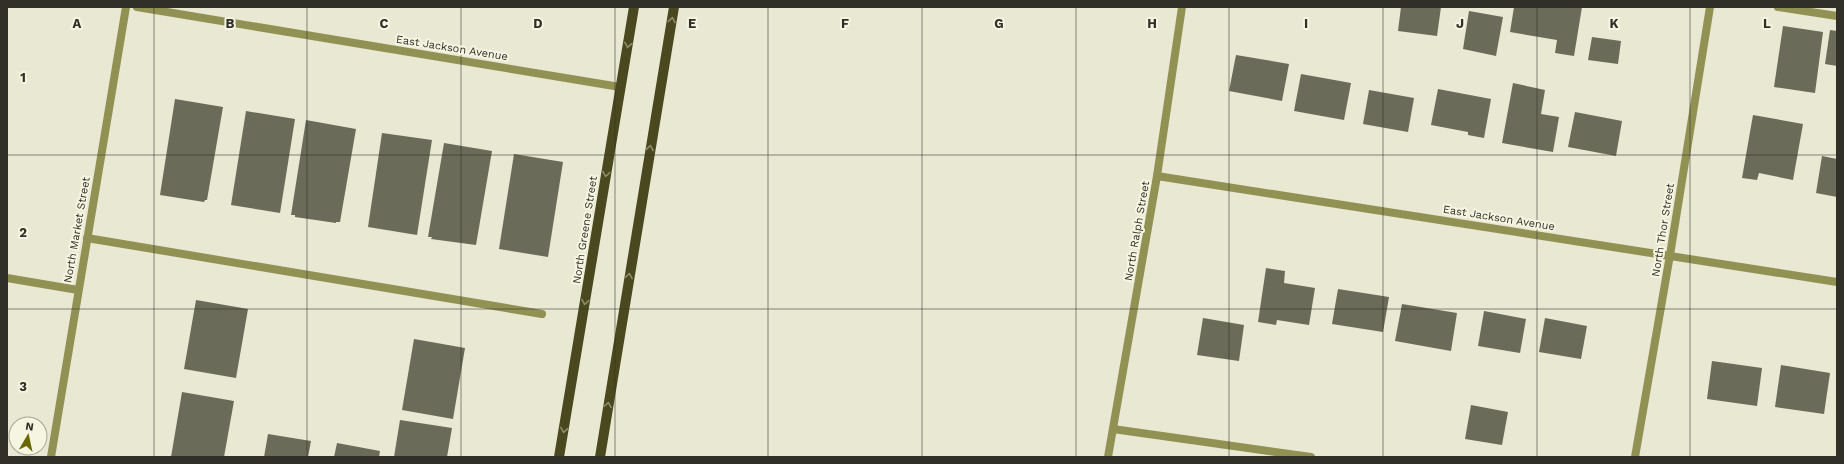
<svg xmlns="http://www.w3.org/2000/svg" width="1844" height="464" font-family="'Work Sans',sans-serif">
  <style>
    .building { fill: #6b6b59 }
    .lines { fill: none; stroke-linecap: round; stroke-linejoin: round }
    .service { stroke: #929154; stroke-width: 8 }
    .minor { stroke: #929154; stroke-width: 8 }
    .primary { stroke: #49481e; stroke-width: 10 }
    .oneway { stroke: #8e8d6c }
    .grid { fill: none; stroke: #303028; stroke-width: 1; stroke-opacity: 0.55 }
    .labels { text-anchor: middle; dominant-baseline: central; stroke-width: 4; stroke-linejoin: round; paint-order: stroke }
    .street-label { font-size: 11px; fill: #303028; stroke: #f5f5e1 }
    .grid-label { font-size: 13px; text-anchor: middle; font-weight: bold; fill: #303028; stroke: #f5f5e1; stroke-width: 4; stroke-linejoin: round; paint-order: stroke }
  </style>
  <rect width="100%" height="100%" fill="#e8e8d3"/>
  <g class="building">
    <path d="M 1401,7 L 1441,7 L 1437,36 L 1398,31 Z"/>
    <path d="M 1514,7 L 1582,7 L 1574,56 L 1555,53 L 1557,40 L 1510,32 Z"/>
    <path d="M 1469,11 L 1503,17 L 1496,56 L 1463,49 Z"/>
    <path d="M 1783,26 L 1823,32 L 1815,93 L 1774,87 Z"/>
    <path d="M 1830,30 L 1837,31 L 1837,66 L 1825,64 Z"/>
    <path d="M 1592,37 L 1621,41 L 1618,64 L 1588,60 Z"/>
    <path d="M 1236,55 L 1289,64 L 1282,101 L 1229,91 Z"/>
    <path d="M 1301,74 L 1351,83 L 1344,120 L 1294,111 Z"/>
    <path d="M 1513,83 L 1545,90 L 1541,114 L 1559,117 L 1553,152 L 1502,143 Z"/>
    <path d="M 1438,89 L 1491,99 L 1484,138 L 1468,135 L 1468,132 L 1431,125 Z"/>
    <path d="M 1369,90 L 1414,98 L 1408,132 L 1363,124 Z"/>
    <path d="M 175,99 L 223,107 L 207,200 L 205,200 L 204,202 L 160,195 Z"/>
    <path d="M 246,111 L 295,119 L 280,213 L 231,205 Z"/>
    <path d="M 1575,112 L 1622,121 L 1616,156 L 1568,147 Z"/>
    <path d="M 1753,115 L 1803,124 L 1793,180 L 1759,173 L 1757,180 L 1742,178 Z"/>
    <path d="M 306,120 L 356,129 L 340,222 L 336,222 L 336,223 L 295,217 L 295,215 L 291,215 Z"/>
    <path d="M 382,133 L 432,140 L 417,235 L 368,227 Z"/>
    <path d="M 444,143 L 492,151 L 476,245 L 431,239 L 432,237 L 428,237 Z"/>
    <path d="M 514,154 L 563,162 L 548,257 L 499,249 Z"/>
    <path d="M 1822,156 L 1837,159 L 1837,197 L 1816,193 Z"/>
    <path d="M 1266,268 L 1285,271 L 1284,283 L 1315,288 L 1309,325 L 1277,320 L 1276,325 L 1258,322 Z"/>
    <path d="M 1338,289 L 1389,297 L 1383,332 L 1332,324 Z"/>
    <path d="M 196,300 L 248,309 L 236,378 L 184,369 Z"/>
    <path d="M 1402,304 L 1457,313 L 1451,351 L 1395,341 Z"/>
    <path d="M 1484,311 L 1526,319 L 1520,353 L 1478,346 Z"/>
    <path d="M 1203,318 L 1244,325 L 1239,361 L 1197,355 Z"/>
    <path d="M 1545,318 L 1587,326 L 1581,359 L 1539,352 Z"/>
    <path d="M 414,339 L 465,348 L 453,419 L 402,410 Z"/>
    <path d="M 1712,361 L 1762,368 L 1757,406 L 1707,399 Z"/>
    <path d="M 1781,365 L 1830,373 L 1824,414 L 1775,407 Z"/>
    <path d="M 182,392 L 234,401 L 224,457 L 171,457 Z"/>
    <path d="M 1471,405 L 1508,412 L 1502,445 L 1465,439 Z"/>
    <path d="M 400,420 L 452,428 L 447,457 L 394,457 Z"/>
    <path d="M 268,434 L 311,441 L 308,457 L 264,457 Z"/>
    <path d="M 337,443 L 380,451 L 379,457 L 334,457 Z"/>
  </g>
  <g class="lines">
    <g class="service">
      <path d="M 1778,7 L 1837,16"/>
      <path d="M 87,238 L 542,314"/>
      <path d="M 7,278 L 78,290"/>
      <path d="M 1113,429 L 1311,457"/>
    </g>
    <g class="minor">
      <path d="M 137,7 L 620,87"/>
      <path d="M 1157,176 L 1837,282"/>
      <path d="M 51,457 L 126,7"/>
      <path d="M 1108,457 L 1157,176 L 1182,7"/>
      <path d="M 1635,457 L 1670,255 L 1710,7"/>
    </g>
    <g class="primary">
      <path d="M 559,457 L 634,7"/>
      <path d="M 600,457 L 674,7"/>
    </g>
  </g>
  <defs><path id="oneway-chevron" d="M-2-3.5L2.5 0L-2 3.5" fill="none" stroke-width="1.6" stroke-linecap="round" stroke-linejoin="round"/></defs>
  <g class="oneway">
    <use href="#oneway-chevron" transform="translate(672 20) rotate(-80)"/>
    <use href="#oneway-chevron" transform="translate(628 45) rotate(100)"/>
    <use href="#oneway-chevron" transform="translate(650 148) rotate(-81)"/>
    <use href="#oneway-chevron" transform="translate(606 174) rotate(99)"/>
    <use href="#oneway-chevron" transform="translate(629 276) rotate(-81)"/>
    <use href="#oneway-chevron" transform="translate(585 302) rotate(99)"/>
    <use href="#oneway-chevron" transform="translate(608 405) rotate(-81)"/>
    <use href="#oneway-chevron" transform="translate(564 430) rotate(99)"/>
  </g>
  <path class="grid" d="M 154,7 L 154,457M 307,7 L 307,457M 461,7 L 461,457M 615,7 L 615,457M 768,7 L 768,457M 922,7 L 922,457M 1076,7 L 1076,457M 1229,7 L 1229,457M 1383,7 L 1383,457M 1537,7 L 1537,457M 1690,7 L 1690,457M 7,155 L 1837,155M 7,309 L 1837,309"/>
  <g class="labels">
    <g class="street-label">
      <text transform="translate(452 48) rotate(9)">East Jackson Avenue</text>
      <text transform="translate(1499 218) rotate(9)">East Jackson Avenue</text>
      <text transform="translate(77 230) rotate(-80)">North Market Street</text>
      <text transform="translate(585 230) rotate(-81)">North Greene Street</text>
      <text transform="translate(1663 230) rotate(-81)">North Thor Street</text>
      <text transform="translate(1137 231) rotate(-80)">North Ralph Street</text>
    </g>
  </g>
  <g class="grid-label">
    <text x="77" y="28">A</text>
    <text x="230" y="28">B</text>
    <text x="384" y="28">C</text>
    <text x="538" y="28">D</text>
    <text x="692" y="28">E</text>
    <text x="845" y="28">F</text>
    <text x="999" y="28">G</text>
    <text x="1152" y="28">H</text>
    <text x="1306" y="28">I</text>
    <text x="1460" y="28">J</text>
    <text x="1614" y="28">K</text>
    <text x="1767" y="28">L</text>
    <text x="23" y="82">1</text>
    <text x="23" y="237">2</text>
    <text x="23" y="391">3</text>
  </g>
  <rect width="1844" height="464" fill="none" stroke="#303028" stroke-width="16"/>
  <g transform="translate(28 436) rotate(9)"><circle r="19" fill="#f5f5e1" stroke="#a6a697"/>
  <path d="M0-3L7 15L0 10L-7 15Z" fill="#6b6700"/>
  <text y="-6" font-size="11" font-weight="bold" text-anchor="middle" fill="#303028">N</text>
  </g>
</svg>
